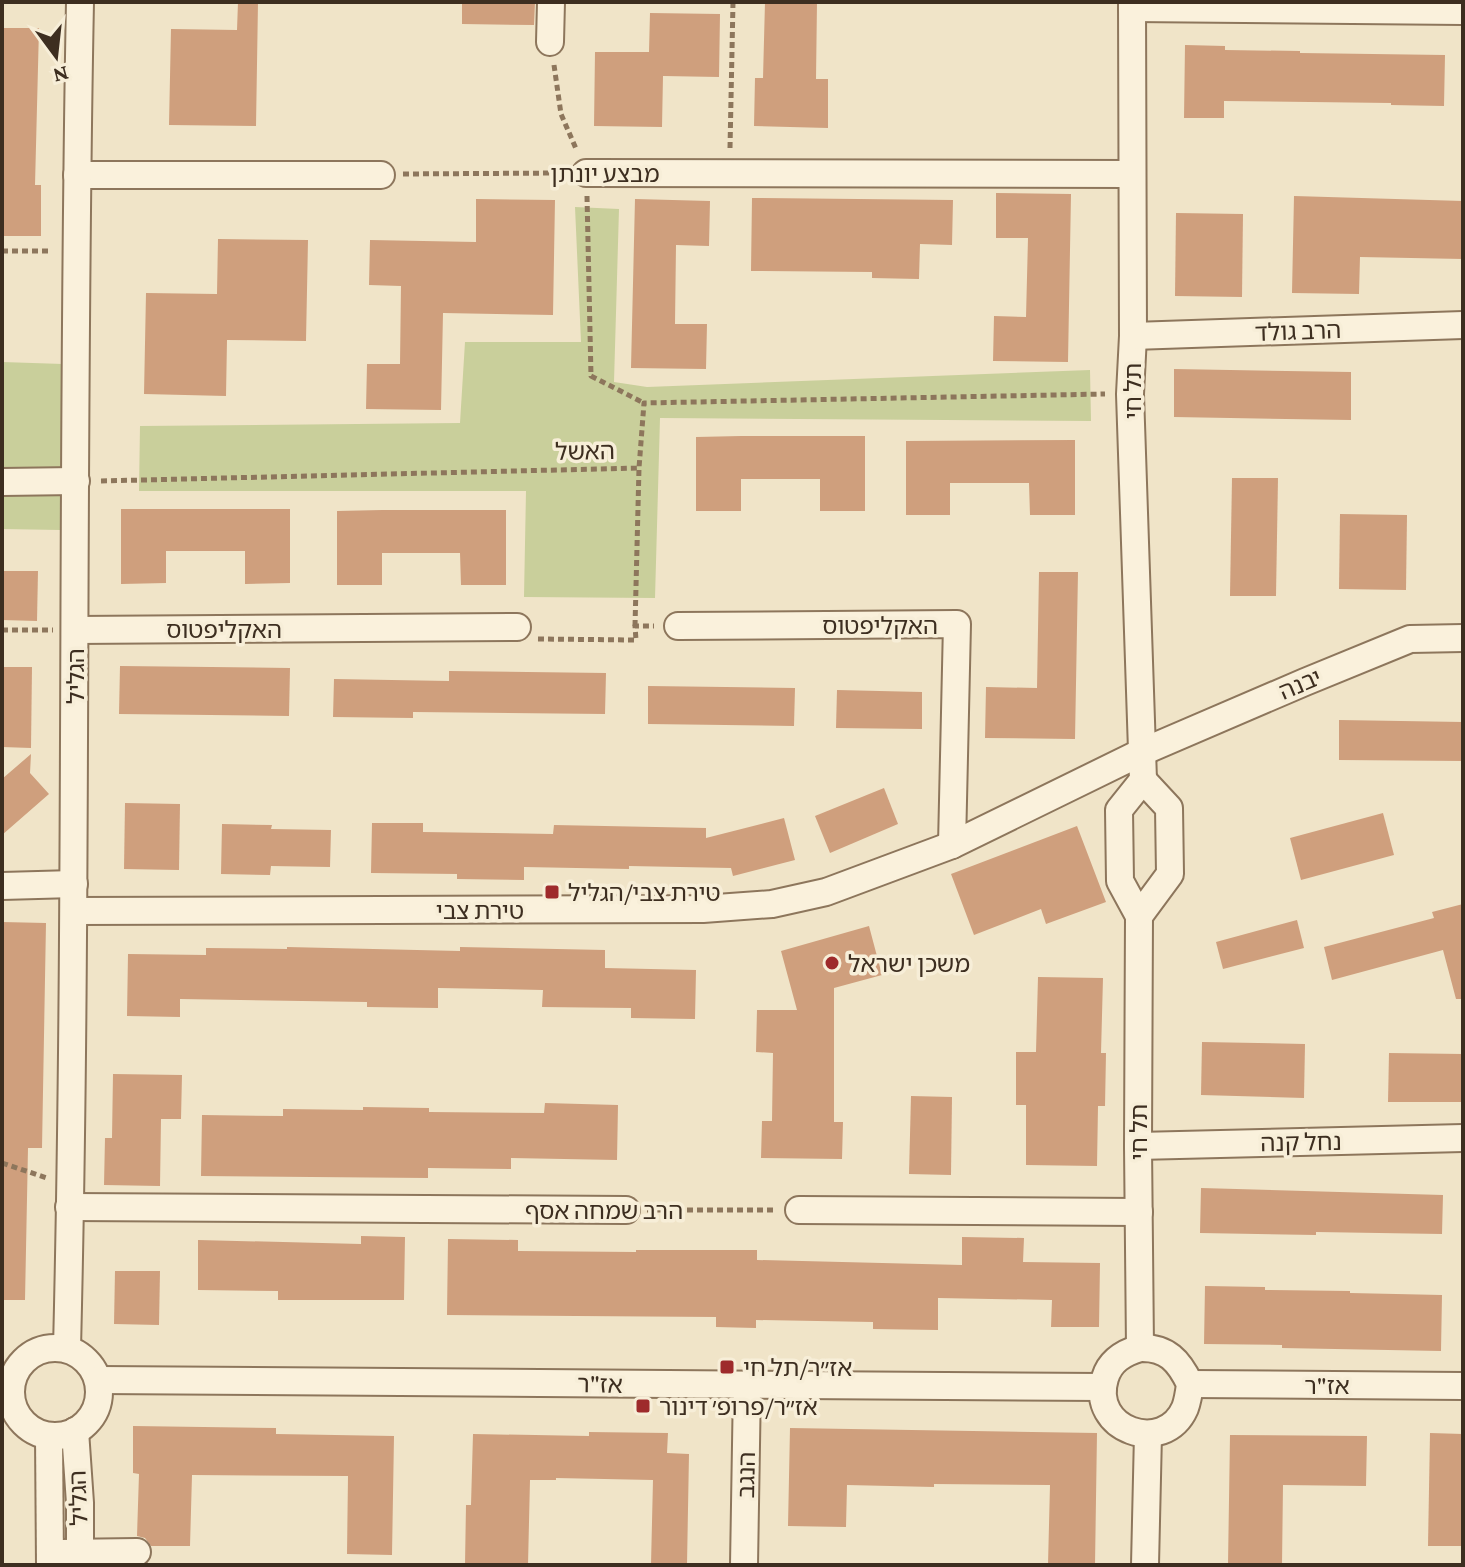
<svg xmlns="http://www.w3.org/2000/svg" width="1465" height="1567" font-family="'Crimson Pro','Noto Sans Hebrew',serif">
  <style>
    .green { fill: #c9cf9b }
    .building { fill: #cf9f7d }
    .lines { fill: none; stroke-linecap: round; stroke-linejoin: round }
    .minor-casing { stroke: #8d765c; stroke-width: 30 }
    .path { stroke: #8d765c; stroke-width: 5; stroke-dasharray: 6 4; stroke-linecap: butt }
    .minor { stroke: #faf1dc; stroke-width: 26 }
    .poi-dot { fill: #9e2a2b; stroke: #f7eed8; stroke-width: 3 }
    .labels { text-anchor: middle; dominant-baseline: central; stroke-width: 7; stroke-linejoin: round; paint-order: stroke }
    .street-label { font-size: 24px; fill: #3d2e20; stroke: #f7eed8 }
    .poi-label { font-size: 24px; fill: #3d2e20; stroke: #f7eed8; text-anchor: start }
  </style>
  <rect width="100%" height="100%" fill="#f0e4c8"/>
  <g class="green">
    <path d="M 575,207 L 619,209 L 614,382 L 647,387 L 1090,370 L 1091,421 L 660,418 L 655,598 L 524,597 L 526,491 L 139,491 L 140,426 L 460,423 L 465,342 L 581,342 Z"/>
    <path d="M 2,362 L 63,364 L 60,530 L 2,529 Z"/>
  </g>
  <g class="building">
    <path d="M 238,2 L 258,2 L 256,126 L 169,125 L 171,29 L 237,30 Z"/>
    <path d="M 462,2 L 535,2 L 534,25 L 462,24 Z"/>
    <path d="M 765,2 L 817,2 L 816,79 L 828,79 L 828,128 L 754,126 L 755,78 L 763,78 Z"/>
    <path d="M 650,13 L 720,14 L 719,77 L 663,76 L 662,127 L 594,126 L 595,52 L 649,52 Z"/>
    <path d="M 2,28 L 39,28 L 35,185 L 41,185 L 41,236 L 2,236 Z"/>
    <path d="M 1185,45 L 1225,46 L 1225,50 L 1300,51 L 1300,53 L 1445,55 L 1444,106 L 1391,105 L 1391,103 L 1224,101 L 1224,118 L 1184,118 Z"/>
    <path d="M 996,193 L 1071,194 L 1068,362 L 993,361 L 994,316 L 1026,317 L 1028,238 L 996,238 Z"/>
    <path d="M 1294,196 L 1463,201 L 1463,259 L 1360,257 L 1359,294 L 1292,293 Z"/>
    <path d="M 752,198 L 953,200 L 952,245 L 920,244 L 919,279 L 872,278 L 872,272 L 751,271 Z"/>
    <path d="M 476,199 L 555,200 L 553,315 L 443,313 L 441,410 L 366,409 L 367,364 L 400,364 L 401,286 L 369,285 L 370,240 L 476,242 Z"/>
    <path d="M 635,199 L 710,201 L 709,246 L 676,245 L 675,324 L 707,324 L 706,369 L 631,368 Z"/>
    <path d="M 1176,213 L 1243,214 L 1242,297 L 1175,296 Z"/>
    <path d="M 218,239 L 308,240 L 306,341 L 227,340 L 226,396 L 144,394 L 146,293 L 217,294 Z"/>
    <path d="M 1174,369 L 1351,372 L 1351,420 L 1174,417 Z"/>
    <path d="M 741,436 L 865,436 L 865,511 L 820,511 L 820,479 L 741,479 L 741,511 L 696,511 L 696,437 Z"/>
    <path d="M 1075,440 L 1075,515 L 1030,515 L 1029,483 L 950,483 L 950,515 L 906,515 L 906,441 Z"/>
    <path d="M 1232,478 L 1278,478 L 1276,596 L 1230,596 Z"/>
    <path d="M 121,509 L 290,509 L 290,583 L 245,584 L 245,551 L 166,551 L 166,583 L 121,584 Z"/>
    <path d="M 382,510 L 506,510 L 506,585 L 461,585 L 460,553 L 382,553 L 382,585 L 337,585 L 337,511 Z"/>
    <path d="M 1340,514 L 1407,515 L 1406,590 L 1339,589 Z"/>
    <path d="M 2,571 L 38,571 L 37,621 L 2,620 Z"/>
    <path d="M 1039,572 L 1078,572 L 1075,739 L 985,738 L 986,687 L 1037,688 Z"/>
    <path d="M 120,666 L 290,668 L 289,716 L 119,714 Z"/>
    <path d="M 2,667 L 32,667 L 31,748 L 2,747 Z"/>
    <path d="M 449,671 L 606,673 L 605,714 L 413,712 L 413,718 L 333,717 L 334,679 L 449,681 Z"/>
    <path d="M 648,686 L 795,688 L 794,726 L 648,724 Z"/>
    <path d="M 837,690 L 922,692 L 922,729 L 836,728 Z"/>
    <path d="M 1339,720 L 1463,722 L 1463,761 L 1339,760 Z"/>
    <path d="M 31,754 L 30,773 L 49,794 L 2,835 L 2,779 Z"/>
    <path d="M 884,788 L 898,824 L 830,853 L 815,816 Z"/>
    <path d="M 125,803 L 180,804 L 179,870 L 124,869 Z"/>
    <path d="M 1383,813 L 1394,855 L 1301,880 L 1290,838 Z"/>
    <path d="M 784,818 L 795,860 L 733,876 L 731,868 L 629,866 L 629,869 L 524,867 L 524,880 L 457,879 L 457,874 L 371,873 L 372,823 L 423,823 L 423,832 L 553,834 L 554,825 L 706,828 L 706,838 Z"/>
    <path d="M 222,824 L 272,825 L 271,829 L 331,830 L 330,867 L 271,866 L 270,875 L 221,874 Z"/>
    <path d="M 1077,826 L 1106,902 L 1046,924 L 1041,909 L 974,935 L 951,874 Z"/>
    <path d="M 1463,904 L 1463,999 L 1456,999 L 1443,950 L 1332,980 L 1324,947 L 1434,918 L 1432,912 Z"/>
    <path d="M 1297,920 L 1304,948 L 1223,969 L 1216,942 Z"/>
    <path d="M 2,922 L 46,923 L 42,1148 L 28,1148 L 25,1300 L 2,1300 Z"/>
    <path d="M 869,926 L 882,975 L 834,988 L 834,1122 L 843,1122 L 842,1159 L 761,1158 L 762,1121 L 772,1121 L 773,1053 L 756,1052 L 757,1010 L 797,1010 L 781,951 Z"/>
    <path d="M 287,947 L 460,951 L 460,947 L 605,950 L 605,968 L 696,970 L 695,1019 L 631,1018 L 631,1008 L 542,1007 L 543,990 L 438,988 L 438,1008 L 367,1007 L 367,1002 L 180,999 L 180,1017 L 127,1016 L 128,954 L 206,955 L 206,948 L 287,949 Z"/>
    <path d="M 1038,977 L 1103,978 L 1101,1053 L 1106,1053 L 1105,1106 L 1098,1106 L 1097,1166 L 1026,1165 L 1026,1105 L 1016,1105 L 1016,1052 L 1036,1052 Z"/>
    <path d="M 1202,1042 L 1305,1044 L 1304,1098 L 1201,1095 Z"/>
    <path d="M 1389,1053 L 1463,1054 L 1463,1102 L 1388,1102 Z"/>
    <path d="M 113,1074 L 182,1075 L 181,1119 L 161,1119 L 160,1186 L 104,1185 L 105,1138 L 112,1138 Z"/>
    <path d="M 911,1096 L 952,1097 L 951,1175 L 909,1174 Z"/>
    <path d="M 545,1103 L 618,1105 L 617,1160 L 511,1158 L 511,1169 L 428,1168 L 428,1178 L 201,1176 L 202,1115 L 283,1116 L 283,1109 L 363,1110 L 363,1107 L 429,1108 L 429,1112 L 544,1113 Z"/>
    <path d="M 1201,1188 L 1443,1195 L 1442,1234 L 1316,1232 L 1316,1235 L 1200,1233 Z"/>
    <path d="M 361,1236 L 405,1237 L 404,1300 L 278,1300 L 278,1291 L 198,1290 L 198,1240 L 361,1244 Z"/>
    <path d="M 962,1237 L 1024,1238 L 1023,1262 L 1100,1263 L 1099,1327 L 1051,1327 L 1052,1300 L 938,1298 L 938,1330 L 873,1329 L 873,1322 L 756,1320 L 756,1328 L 716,1327 L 716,1317 L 447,1315 L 448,1239 L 518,1240 L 518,1251 L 636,1252 L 636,1250 L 757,1250 L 757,1260 L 962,1265 Z"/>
    <path d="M 115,1271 L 160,1271 L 159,1325 L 114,1324 Z"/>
    <path d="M 1205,1286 L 1265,1287 L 1265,1290 L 1350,1291 L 1350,1293 L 1442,1295 L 1441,1351 L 1282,1348 L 1282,1345 L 1204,1344 Z"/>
    <path d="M 133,1426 L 276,1428 L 276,1434 L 394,1436 L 392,1555 L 347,1554 L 348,1476 L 192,1475 L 190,1546 L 151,1546 L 145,1538 L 137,1536 L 139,1474 L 133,1473 Z"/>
    <path d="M 790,1428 L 1097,1433 L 1095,1565 L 1048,1565 L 1050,1485 L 934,1484 L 934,1487 L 847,1485 L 846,1527 L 788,1526 Z"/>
    <path d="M 589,1432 L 668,1433 L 667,1453 L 689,1454 L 687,1565 L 651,1565 L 653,1480 L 556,1478 L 556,1480 L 530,1480 L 528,1565 L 465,1565 L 466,1505 L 471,1505 L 473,1434 L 589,1436 Z"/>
    <path d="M 1430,1433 L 1463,1434 L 1463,1546 L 1428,1546 Z"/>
    <path d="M 1230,1435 L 1367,1436 L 1366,1486 L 1283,1485 L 1282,1565 L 1228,1565 Z"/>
  </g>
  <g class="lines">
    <defs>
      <g id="minor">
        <path d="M 1132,2 L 1133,336 L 1130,394 L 1143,780 L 1119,810 L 1120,881 L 1139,916 L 1138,1146 L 1140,1348"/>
        <path d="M 1132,8 L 1463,11"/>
        <path d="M 550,42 L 551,2"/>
        <path d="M 586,173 L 1132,174"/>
        <path d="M 77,175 L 381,175"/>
        <path d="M 1133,336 L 1463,325"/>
        <path d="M 2,482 L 76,481"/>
        <path d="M 678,626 L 957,624 L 952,845"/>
        <path d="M 75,630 L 517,627"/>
        <path d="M 2,886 L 74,884"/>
        <path d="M 74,911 L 703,909 L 772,904 L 826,892 L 952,845 L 1142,752 L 1305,682 L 1410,639 L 1463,638"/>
        <path d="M 1139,916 L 1170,874 L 1169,808 L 1143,780"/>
        <path d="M 1138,1146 L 1463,1138"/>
        <path d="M 69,1207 L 626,1210"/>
        <path d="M 799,1210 L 1139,1212"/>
        <circle cx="55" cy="1392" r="44"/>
        <path d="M 1140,1348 C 1167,1347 1179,1361 1190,1384 C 1189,1392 1188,1400 1185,1408 C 1164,1456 1089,1430 1105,1378 C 1110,1361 1123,1353 1140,1348 Z"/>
        <path d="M 67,1349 C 78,900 71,451 80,2"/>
        <path d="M 98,1380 L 1102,1387"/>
        <path d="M 1190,1384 L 1463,1386"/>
        <path d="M 75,1431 L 80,1503 L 80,1565"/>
        <path d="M 49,1436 L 50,1565"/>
        <path d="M 62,1553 L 137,1552"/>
        <path d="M 744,1565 L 747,1385"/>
        <path d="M 1145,1565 L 1148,1434"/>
      </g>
    </defs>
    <use href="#minor" class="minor-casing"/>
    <g class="path">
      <path d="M 554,65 L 561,114 L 577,151"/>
      <path d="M 730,148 L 733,2"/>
      <path d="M 403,174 L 561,173"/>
      <path d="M 587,196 L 591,376 L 644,403"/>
      <path d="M 2,251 L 52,251"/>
      <path d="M 101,481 L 639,468 L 644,403 L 1105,394"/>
      <path d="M 635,626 L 639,468"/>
      <path d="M 2,630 L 53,630"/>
      <path d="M 538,639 L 636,640 L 635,626 L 654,626"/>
      <path d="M 2,1163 L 47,1178"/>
      <path d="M 647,1210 L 777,1210"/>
    </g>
    <use href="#minor" class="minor"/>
  </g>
  <g class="poi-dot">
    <rect x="544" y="884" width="16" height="16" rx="4"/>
    <circle cx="832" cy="963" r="8"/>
    <rect x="719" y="1359" width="16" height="16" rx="4"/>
    <rect x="635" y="1398" width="16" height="16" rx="4"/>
  </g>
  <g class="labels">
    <g class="street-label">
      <text x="605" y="173">מבצע יונתן</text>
      <text transform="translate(1298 331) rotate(-2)">הרב גולד</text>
      <text transform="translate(1132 391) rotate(-90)">תל חי</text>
      <text transform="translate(585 451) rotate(-1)">האשל</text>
      <text x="880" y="625">האקליפטוס</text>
      <text x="224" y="629">האקליפטוס</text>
      <text transform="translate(75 676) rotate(-90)">הגליל</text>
      <text transform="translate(1300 684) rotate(-23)">יבנה</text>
      <text x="480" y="910">טירת צבי</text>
      <text transform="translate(1138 1132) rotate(-90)">תל חי</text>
      <text transform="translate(1301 1142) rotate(-1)">נחל קנה</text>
      <text x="604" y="1210">הרב שמחה אסף</text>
      <text transform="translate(600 1384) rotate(1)">אז"ר</text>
      <text x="1327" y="1385">אז"ר</text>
      <text transform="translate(746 1475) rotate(-89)">הנגב</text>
      <text transform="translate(78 1498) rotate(-92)">הגליל</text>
    </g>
    <g class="poi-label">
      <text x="568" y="892">טירת צבי/הגליל</text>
      <text x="848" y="963">משכן ישראל</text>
      <text x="743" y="1367">אז״ר/תל חי</text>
      <text x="659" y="1406">אז״ר/פרופ׳ דינור</text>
    </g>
  </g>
  <rect width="1465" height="1567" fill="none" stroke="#3d2e20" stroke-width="8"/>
  <g transform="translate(56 56) rotate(165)" stroke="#f7eed8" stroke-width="6" paint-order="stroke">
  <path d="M0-6L14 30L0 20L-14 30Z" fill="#3d2e20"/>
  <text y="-12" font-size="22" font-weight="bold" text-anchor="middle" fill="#3d2e20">N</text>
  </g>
</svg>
